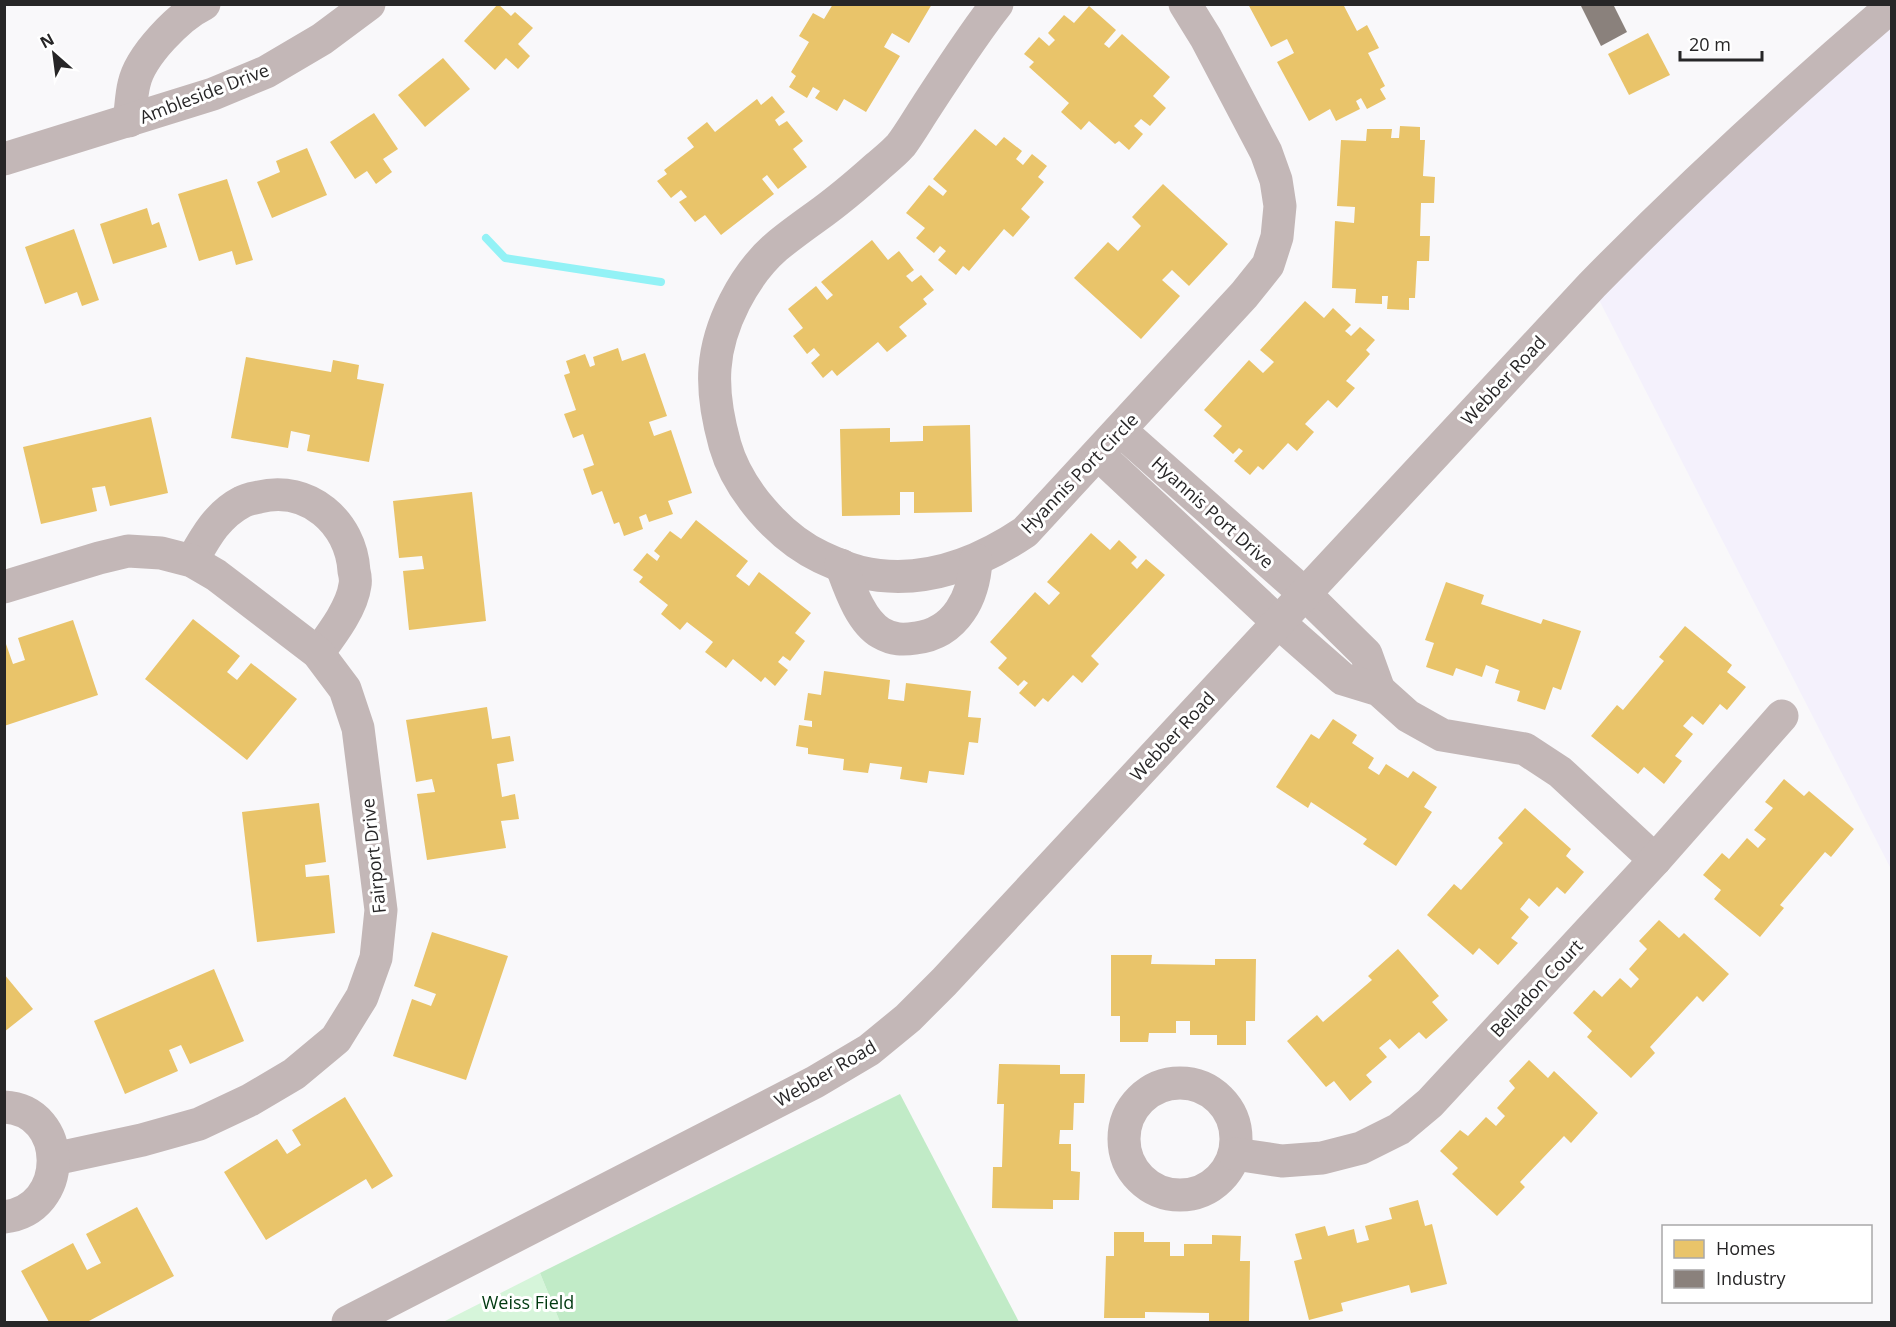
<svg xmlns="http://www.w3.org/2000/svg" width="1896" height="1327" font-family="'Open Sans',sans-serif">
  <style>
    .commercial { fill: #f4f1fc }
    .green { fill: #d6f5da }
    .forest { fill: #c1ebc7 }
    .homes { fill: #e9c46a }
    .industry { fill: #8a817c }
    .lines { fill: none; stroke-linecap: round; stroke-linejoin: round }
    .stream { stroke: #93f2f6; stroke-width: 8 }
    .minor { stroke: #c3b7b7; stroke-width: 33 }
    .labels { text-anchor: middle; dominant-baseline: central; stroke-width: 6; stroke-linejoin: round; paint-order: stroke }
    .street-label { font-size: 18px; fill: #272627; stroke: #fff }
    .park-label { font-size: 18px; fill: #003910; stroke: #fff }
  </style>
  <rect width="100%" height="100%" fill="#f9f8fa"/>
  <path class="commercial" d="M 1891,23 L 1891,869 L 1597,296 Z"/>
  <path class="green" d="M 540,1273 L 560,1322 L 443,1322 Z"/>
  <path class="forest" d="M 900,1094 L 1019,1322 L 560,1322 L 540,1273 Z"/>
  <g class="homes">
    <path d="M 498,4 L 511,16 L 515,12 L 533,28 L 518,44 L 530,56 L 518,69 L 506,58 L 495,70 L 464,41 Z"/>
    <path d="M 833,4 L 932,4 L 909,43 L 892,33 L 884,47 L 900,56 L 866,112 L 844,99 L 837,111 L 815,98 L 820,91 L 813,87 L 807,98 L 789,87 L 796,76 L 791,72 L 809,42 L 799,36 L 813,13 L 824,19 Z"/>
    <path d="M 1248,4 L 1343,4 L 1357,31 L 1367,25 L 1379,48 L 1368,53 L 1385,86 L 1380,89 L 1386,99 L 1367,109 L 1361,98 L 1356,101 L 1360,109 L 1336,121 L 1330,109 L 1309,121 L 1277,62 L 1294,53 L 1287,39 L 1271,47 Z"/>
    <path d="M 1089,6 L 1116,30 L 1104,44 L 1109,48 L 1122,34 L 1170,77 L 1153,96 L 1166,108 L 1150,126 L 1141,119 L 1134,126 L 1143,134 L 1129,150 L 1119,141 L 1115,144 L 1089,121 L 1081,130 L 1061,112 L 1069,103 L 1029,67 L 1034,62 L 1024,54 L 1039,37 L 1049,46 L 1055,40 L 1048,33 L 1064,15 L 1074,23 Z"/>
    <path d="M 1648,33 L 1670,75 L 1629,95 L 1608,54 Z"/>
    <path d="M 443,58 L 470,89 L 425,127 L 398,95 Z"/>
    <path d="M 772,96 L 785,112 L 775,120 L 779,126 L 787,121 L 803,141 L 793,149 L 807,167 L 778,189 L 767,175 L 762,179 L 774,194 L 721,235 L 705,215 L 695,222 L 679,202 L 687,197 L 681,190 L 671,198 L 657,181 L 667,174 L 664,170 L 694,147 L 687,138 L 707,122 L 715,132 L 757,99 L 761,105 Z"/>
    <path d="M 374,113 L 398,149 L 383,159 L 392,172 L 376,184 L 367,171 L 355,179 L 330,142 Z"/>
    <path d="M 1400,126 L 1420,127 L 1420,140 L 1425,140 L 1423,176 L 1435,177 L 1434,203 L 1421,203 L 1420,236 L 1430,236 L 1429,261 L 1417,261 L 1415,298 L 1409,298 L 1409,310 L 1387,309 L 1388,296 L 1382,296 L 1382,304 L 1355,303 L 1356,289 L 1332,288 L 1335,221 L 1354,223 L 1355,207 L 1337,206 L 1341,140 L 1366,141 L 1367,129 L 1392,129 L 1391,138 L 1399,138 Z"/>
    <path d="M 975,129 L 996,146 L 1004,137 L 1022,151 L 1016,159 L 1023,165 L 1032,154 L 1047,166 L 1038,177 L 1044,182 L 1021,209 L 1030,217 L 1013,237 L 1004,229 L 969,271 L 963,266 L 956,275 L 938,260 L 946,251 L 940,246 L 934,253 L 916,238 L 925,228 L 906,213 L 929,185 L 943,196 L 947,191 L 933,179 Z"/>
    <path d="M 307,148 L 327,195 L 272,218 L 257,182 L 280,172 L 276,161 Z"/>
    <path d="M 227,179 L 253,260 L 236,265 L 232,251 L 199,261 L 178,194 Z"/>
    <path d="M 1163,184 L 1228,244 L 1189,286 L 1172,270 L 1162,280 L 1180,296 L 1141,339 L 1074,278 L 1108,242 L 1118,251 L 1141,226 L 1132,217 Z"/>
    <path d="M 147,208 L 152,225 L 159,222 L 167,247 L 113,264 L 100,224 Z"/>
    <path d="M 74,229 L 99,300 L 82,306 L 77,292 L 45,304 L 25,247 Z"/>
    <path d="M 872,240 L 888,260 L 899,251 L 914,270 L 906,276 L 912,282 L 921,275 L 934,290 L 923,299 L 927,304 L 899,327 L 907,336 L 887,352 L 878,342 L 837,376 L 832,370 L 823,378 L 811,363 L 820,355 L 814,348 L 807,354 L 793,336 L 803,328 L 788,309 L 816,286 L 827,300 L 833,295 L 821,282 Z"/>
    <path d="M 1305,301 L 1324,318 L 1333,308 L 1351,325 L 1345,331 L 1351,336 L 1360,327 L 1375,340 L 1366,350 L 1370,354 L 1346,381 L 1355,388 L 1337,408 L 1328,400 L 1305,424 L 1314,432 L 1297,451 L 1288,443 L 1263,470 L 1258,466 L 1250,475 L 1234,461 L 1243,451 L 1239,448 L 1233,454 L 1213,436 L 1222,426 L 1204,410 L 1249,360 L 1263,373 L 1274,362 L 1260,350 Z"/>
    <path d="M 618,348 L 622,361 L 645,353 L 667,416 L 649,422 L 654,436 L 671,430 L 692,493 L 668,501 L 673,514 L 649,522 L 646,514 L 639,517 L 643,529 L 624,536 L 619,522 L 614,524 L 602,491 L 592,495 L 583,469 L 594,465 L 583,434 L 573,438 L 564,414 L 576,410 L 564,375 L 570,373 L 566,361 L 585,354 L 590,367 L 595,365 L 593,357 Z"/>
    <path d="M 246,357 L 331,372 L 333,360 L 359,365 L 357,379 L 384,384 L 369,462 L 307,451 L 310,435 L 291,431 L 288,448 L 231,438 Z"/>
    <path d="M 151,417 L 168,493 L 110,506 L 105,486 L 92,488 L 97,511 L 41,524 L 23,447 Z"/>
    <path d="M 970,425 L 972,512 L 914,513 L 914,492 L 900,492 L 900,515 L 842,516 L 840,429 L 890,428 L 890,442 L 923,441 L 923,426 Z"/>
    <path d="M 472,492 L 486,621 L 409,630 L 403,571 L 424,569 L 422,556 L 399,558 L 393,501 Z"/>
    <path d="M 696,520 L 748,561 L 736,576 L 749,586 L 759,572 L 811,613 L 795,633 L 805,641 L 790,661 L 783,656 L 778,662 L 788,670 L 775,686 L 765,677 L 761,682 L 733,659 L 726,668 L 705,652 L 713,642 L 687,622 L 680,630 L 661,614 L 668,605 L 639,582 L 643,577 L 633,570 L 647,553 L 657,561 L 660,556 L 654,551 L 670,531 L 681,539 Z"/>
    <path d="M 1091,533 L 1110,550 L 1119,540 L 1137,557 L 1131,563 L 1137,569 L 1146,559 L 1165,575 L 1091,656 L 1099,664 L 1082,683 L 1073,675 L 1048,702 L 1043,698 L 1035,707 L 1019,693 L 1028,683 L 1024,680 L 1018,686 L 998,668 L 1007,658 L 990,642 L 1035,592 L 1049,605 L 1060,593 L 1047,582 Z"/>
    <path d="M 1446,582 L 1484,595 L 1481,604 L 1541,624 L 1543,619 L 1581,631 L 1561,690 L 1553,687 L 1545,710 L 1517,701 L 1520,691 L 1495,683 L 1499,670 L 1486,665 L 1482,677 L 1456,668 L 1453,676 L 1426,667 L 1434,643 L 1425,640 Z"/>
    <path d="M 193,619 L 240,656 L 227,672 L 237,680 L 251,663 L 297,699 L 247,760 L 145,679 Z"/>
    <path d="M 73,620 L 98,695 L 4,726 L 4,645 L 6,644 L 13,664 L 25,660 L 18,638 Z"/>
    <path d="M 1685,626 L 1732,665 L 1727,672 L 1746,687 L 1727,710 L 1720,704 L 1703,725 L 1692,716 L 1683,726 L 1693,734 L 1675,756 L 1682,761 L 1664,784 L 1644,767 L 1638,774 L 1591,736 L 1617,705 L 1623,710 L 1664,661 L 1659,657 Z"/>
    <path d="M 824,671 L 890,680 L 888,699 L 904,701 L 906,683 L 971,691 L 968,717 L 981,718 L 978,743 L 969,742 L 964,775 L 929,771 L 927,783 L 900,779 L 902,767 L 870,763 L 868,773 L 843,770 L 844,759 L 808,754 L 808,748 L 796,746 L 799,725 L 812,727 L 812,721 L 804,720 L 808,693 L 821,695 Z"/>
    <path d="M 487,707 L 492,739 L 510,736 L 514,761 L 497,764 L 502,797 L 515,794 L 519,819 L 501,821 L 506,848 L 427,860 L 417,794 L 435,792 L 432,779 L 416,782 L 406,720 Z"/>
    <path d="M 1333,719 L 1357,735 L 1352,743 L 1374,758 L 1368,768 L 1379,775 L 1386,764 L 1408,778 L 1413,771 L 1437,787 L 1424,807 L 1432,812 L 1396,866 L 1363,844 L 1367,839 L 1311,802 L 1308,808 L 1276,787 L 1311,734 L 1319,739 Z"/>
    <path d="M 1784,779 L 1804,796 L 1809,791 L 1854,829 L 1831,857 L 1825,852 L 1780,905 L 1784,908 L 1760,937 L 1714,899 L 1721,890 L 1703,875 L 1722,853 L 1729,859 L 1747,838 L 1758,848 L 1766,839 L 1754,830 L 1773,808 L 1765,802 Z"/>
    <path d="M 319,803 L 326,862 L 305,865 L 306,877 L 329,875 L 335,933 L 257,942 L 242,812 Z"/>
    <path d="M 1525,808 L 1571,849 L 1566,856 L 1584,872 L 1565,894 L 1557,887 L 1539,907 L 1529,898 L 1520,909 L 1529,917 L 1511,938 L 1518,943 L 1498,965 L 1479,948 L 1473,955 L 1427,915 L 1454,884 L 1461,890 L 1503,843 L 1498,838 Z"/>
    <path d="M 1659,920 L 1679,938 L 1684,933 L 1729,974 L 1703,1002 L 1697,996 L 1650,1047 L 1655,1053 L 1631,1078 L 1587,1037 L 1592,1031 L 1573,1013 L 1594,990 L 1602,997 L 1620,978 L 1631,988 L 1639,979 L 1629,969 L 1647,949 L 1639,941 Z"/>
    <path d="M 432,932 L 508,956 L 466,1080 L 393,1056 L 412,999 L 431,1006 L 436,994 L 414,986 Z"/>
    <path d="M 1398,949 L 1439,996 L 1432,1002 L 1448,1020 L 1426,1039 L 1419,1032 L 1399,1049 L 1390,1039 L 1379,1048 L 1387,1057 L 1366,1075 L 1372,1082 L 1350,1101 L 1334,1081 L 1326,1087 L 1287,1041 L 1317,1015 L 1323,1022 L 1372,980 L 1368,976 Z"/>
    <path d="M 1111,955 L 1152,955 L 1151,964 L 1215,965 L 1215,959 L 1256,959 L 1255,1021 L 1246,1021 L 1246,1045 L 1217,1045 L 1217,1035 L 1190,1035 L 1190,1021 L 1176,1021 L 1176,1033 L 1149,1033 L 1148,1042 L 1120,1042 L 1120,1016 L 1111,1016 Z"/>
    <path d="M 214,969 L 244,1041 L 190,1064 L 181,1045 L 169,1050 L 178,1071 L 125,1094 L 94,1021 Z"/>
    <path d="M 4,974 L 33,1009 L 4,1032 Z"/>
    <path d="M 1529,1060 L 1548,1078 L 1554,1071 L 1598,1113 L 1571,1143 L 1564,1136 L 1520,1182 L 1525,1187 L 1497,1216 L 1452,1174 L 1458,1168 L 1440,1151 L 1460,1130 L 1468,1136 L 1486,1117 L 1496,1126 L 1505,1116 L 1497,1108 L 1515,1088 L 1509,1081 Z"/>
    <path d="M 999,1064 L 1060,1065 L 1060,1074 L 1085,1074 L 1084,1103 L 1074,1103 L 1073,1130 L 1060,1130 L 1059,1144 L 1071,1144 L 1071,1171 L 1080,1172 L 1079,1200 L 1053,1200 L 1053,1209 L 992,1208 L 993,1167 L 1002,1167 L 1004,1104 L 997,1104 Z"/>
    <path d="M 345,1097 L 393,1176 L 372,1189 L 366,1179 L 266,1240 L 224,1172 L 277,1139 L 287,1154 L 301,1145 L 292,1130 Z"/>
    <path d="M 1418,1200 L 1425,1226 L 1432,1224 L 1447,1284 L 1411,1293 L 1409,1285 L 1341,1303 L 1343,1311 L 1309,1320 L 1294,1261 L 1302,1259 L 1295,1234 L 1325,1226 L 1328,1236 L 1354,1229 L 1357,1243 L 1369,1240 L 1365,1226 L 1392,1219 L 1389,1208 Z"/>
    <path d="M 137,1207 L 174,1276 L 87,1322 L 49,1322 L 21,1271 L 73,1243 L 87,1270 L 101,1263 L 86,1234 Z"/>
    <path d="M 1114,1232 L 1144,1232 L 1144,1242 L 1170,1242 L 1170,1256 L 1184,1256 L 1184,1244 L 1212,1244 L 1212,1235 L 1241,1236 L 1240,1261 L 1250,1261 L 1249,1322 L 1209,1322 L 1209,1313 L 1145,1312 L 1145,1318 L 1104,1318 L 1106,1256 L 1114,1256 Z"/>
  </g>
  <path class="industry" d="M 1580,4 L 1613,4 L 1627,32 L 1601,46 Z"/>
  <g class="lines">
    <path class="stream" d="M 486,238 L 505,258 L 661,282"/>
    <g class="minor">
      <path d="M 997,4 C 971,37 949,72 926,107 C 918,119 910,133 901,145 C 894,153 885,160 877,167 C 858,184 838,201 817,216 C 803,226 789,236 776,247 C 744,275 718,325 715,368 C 713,394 718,420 725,445 C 738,490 779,537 821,557 C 834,563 847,569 860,572 C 919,586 976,565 1025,532 L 1244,295 L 1268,265 L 1277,237 L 1280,206 L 1276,180 L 1266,152 L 1206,38 L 1185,4"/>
      <path d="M 129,121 C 131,109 131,96 134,84 C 140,56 179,16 204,4"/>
      <path d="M 4,159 L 213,94 L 266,72 L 322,39 L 369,4"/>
      <path d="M 1120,430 L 1305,594 L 1366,654 L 1379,690"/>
      <path d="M 1098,454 L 1278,622 L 1343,679 L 1379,690 L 1408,716 L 1442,735 L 1525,749 L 1560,772 L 1655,860"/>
      <path d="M 192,561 C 205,538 217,515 242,502 C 247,499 254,498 259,497 C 308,485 351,522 354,571 C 355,575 356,580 355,585 C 352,608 332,634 318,653"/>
      <path d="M 841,565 C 849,586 860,621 881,633 C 893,640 903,640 916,638 C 956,633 974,597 976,560"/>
      <path d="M 4,587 L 99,558 L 128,551 L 161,553 L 192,561 L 216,575 L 318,653 L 345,689 L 358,728 L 381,910 L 376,958 L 362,997 L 336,1039 L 294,1074 L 250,1100 L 199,1124 L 142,1140 L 54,1159"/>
      <circle cx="1180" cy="1139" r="56"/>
      <path d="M 4,1107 C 69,1110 70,1210 4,1217"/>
      <path d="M 1235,1154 L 1282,1161 L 1322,1158 L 1361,1148 L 1399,1129 L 1430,1103 L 1655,860 L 1782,716"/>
      <path d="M 348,1322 L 815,1082 L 869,1050 L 908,1018 L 944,982 L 1592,285 C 1688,187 1787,96 1892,6"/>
    </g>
  </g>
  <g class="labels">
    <g class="street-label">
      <text transform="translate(204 93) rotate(-21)">Ambleside Drive</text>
      <text transform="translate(1503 380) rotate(-47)">Webber Road</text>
      <text transform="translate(1079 473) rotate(-46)">Hyannis Port Circle</text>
      <text transform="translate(1213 512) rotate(42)">Hyannis Port Drive</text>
      <text transform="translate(1172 736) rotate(-47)">Webber Road</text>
      <text transform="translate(373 856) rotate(-96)">Fairport Drive</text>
      <text transform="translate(1536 988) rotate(-47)">Belladon Court</text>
      <text transform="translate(825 1073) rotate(-30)">Webber Road</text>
    </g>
    <g class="park-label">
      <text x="528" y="1302">Weiss Field</text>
    </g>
  </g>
  <rect width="1896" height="1327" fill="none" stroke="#272627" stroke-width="12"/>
  <rect x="1662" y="1225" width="210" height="78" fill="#ffffff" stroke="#a9a8a9" stroke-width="1.5"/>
  <rect x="1674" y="1240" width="30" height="18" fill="#e9c46a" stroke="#a9a8a9" stroke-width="1.5"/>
  <text x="1716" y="1255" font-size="18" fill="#272627">Homes</text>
  <rect x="1674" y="1270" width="30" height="18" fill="#8a817c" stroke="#a9a8a9" stroke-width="1.5"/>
  <text x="1716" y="1285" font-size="18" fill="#272627">Industry</text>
  <g transform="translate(54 54) rotate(332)" stroke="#ffffff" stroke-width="4.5" paint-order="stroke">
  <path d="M0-4.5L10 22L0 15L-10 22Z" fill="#272627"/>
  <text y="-9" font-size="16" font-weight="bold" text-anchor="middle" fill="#272627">N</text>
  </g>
  <path d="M1680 51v9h82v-9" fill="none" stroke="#272627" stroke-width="3"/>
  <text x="1689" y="51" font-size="18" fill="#272627" stroke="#ffffff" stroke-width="4.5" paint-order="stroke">20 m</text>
</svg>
